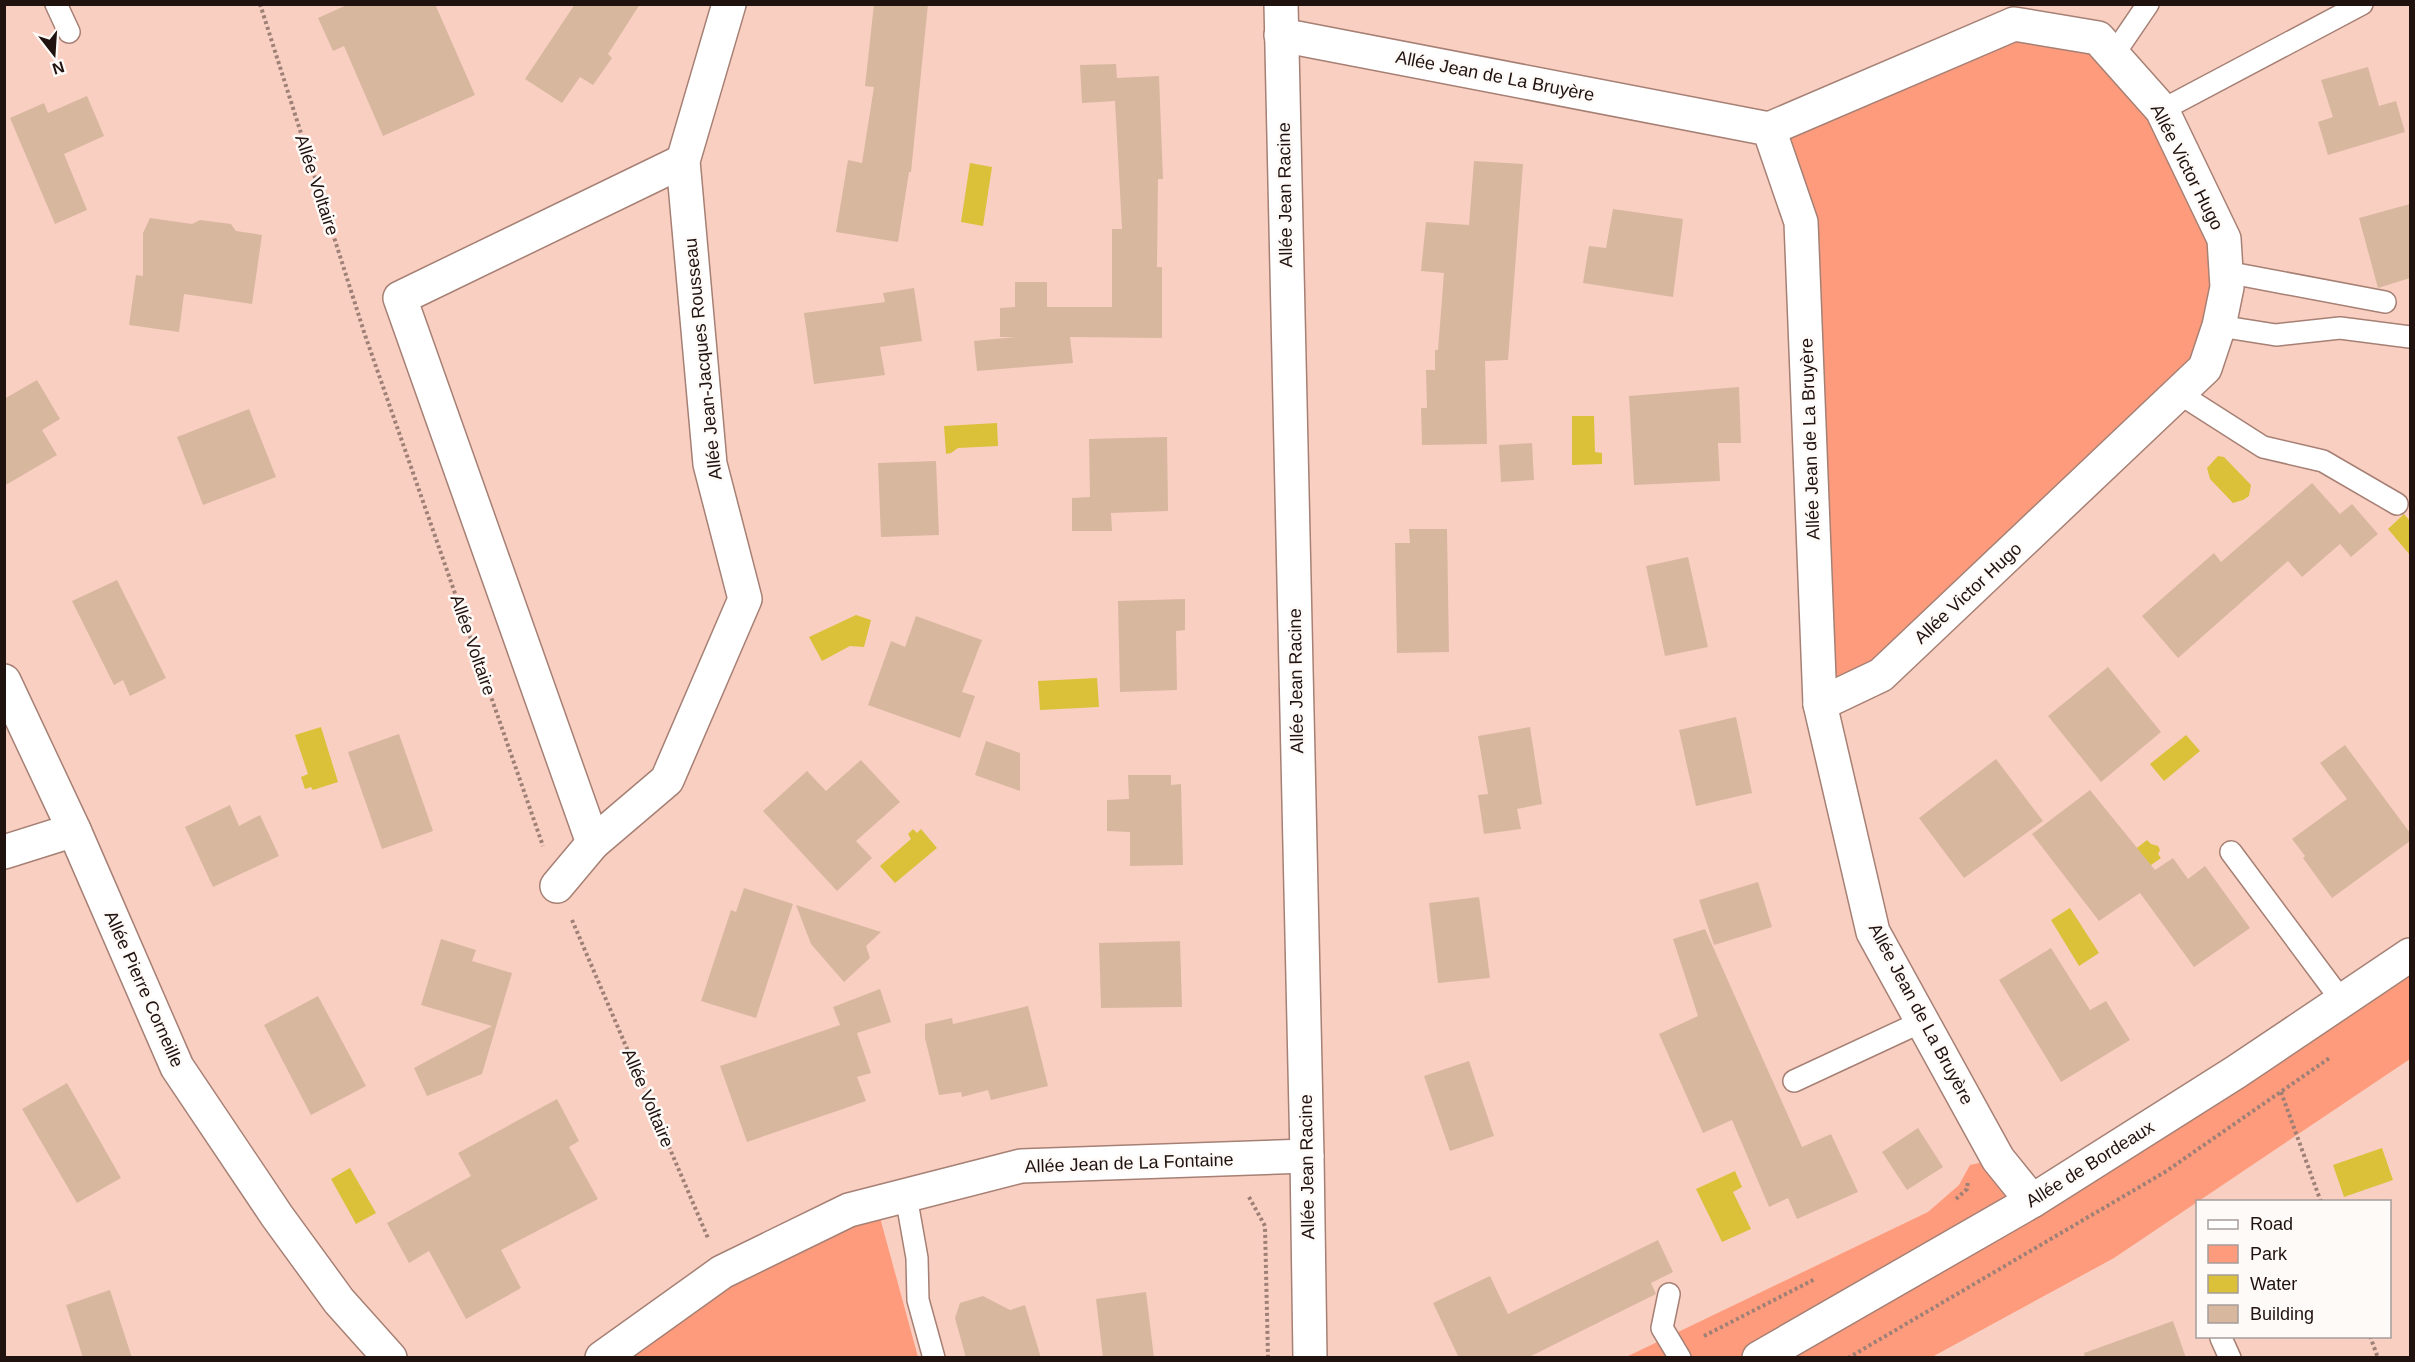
<svg xmlns="http://www.w3.org/2000/svg" width="2415" height="1362" font-family="Helvetica,sans-serif">
  <style>
    .green { fill: #fd9b7c }
    .water { fill: #dac139 }
    .building { fill: #d8b79f }
    .lines { fill: none; stroke-linecap: round; stroke-linejoin: round }
    .lane-casing { stroke: #a68074; stroke-width: 24 }
    .street-casing { stroke: #a68074; stroke-width: 36 }
    .secondary-casing { stroke: #a68074; stroke-width: 36 }
    .path { stroke: #9e8076; stroke-width: 4; stroke-dasharray: 3 3; stroke-linecap: butt }
    .lane { stroke: #fff; stroke-width: 21 }
    .street { stroke: #fff; stroke-width: 33 }
    .secondary { stroke: #fff; stroke-width: 33 }
    .labels { text-anchor: middle; dominant-baseline: central; stroke-width: 5; stroke-linejoin: round; paint-order: stroke }
    .street-label { font-size: 18px; fill: #20120e; stroke: #fefaf8 }
  </style>
  <rect width="100%" height="100%" fill="#f9cfc2"/>
  <g class="green">
    <path d="M 2014,24 L 2098,38 L 2224,239 L 2205,368 L 1881,675 L 1820,704 L 1801,222 L 1769,129 Z"/>
    <path d="M 2410,955 L 2410,1059 L 2114,1258 L 1932,1357 L 1624,1358 L 1928,1212 L 1959,1185 L 1970,1165 L 1998,1159 L 2032,1201 Z"/>
    <path d="M 876,1203 L 918,1357 L 602,1358 Z"/>
  </g>
  <g class="water">
    <path d="M 970,163 L 992,167 L 983,226 L 961,222 Z"/>
    <path d="M 1572,416 L 1594,416 L 1595,452 L 1602,453 L 1602,464 L 1572,465 Z"/>
    <path d="M 997,423 L 998,446 L 958,448 L 951,453 L 946,454 L 944,426 Z"/>
    <path d="M 2218,456 L 2224,457 L 2251,485 L 2249,496 L 2243,500 L 2233,503 L 2210,479 L 2207,468 Z"/>
    <path d="M 2404,514 L 2410,521 L 2410,555 L 2388,529 Z"/>
    <path d="M 856,615 L 871,620 L 864,647 L 850,646 L 822,661 L 809,637 Z"/>
    <path d="M 1097,678 L 1099,707 L 1040,710 L 1038,681 Z"/>
    <path d="M 321,727 L 338,782 L 313,790 L 311,787 L 305,789 L 301,777 L 308,774 L 295,735 Z"/>
    <path d="M 2186,735 L 2200,751 L 2164,781 L 2150,764 Z"/>
    <path d="M 913,829 L 917,833 L 921,829 L 937,848 L 895,883 L 880,866 L 911,839 L 908,834 Z"/>
    <path d="M 2147,840 L 2151,844 L 2158,846 L 2160,850 L 2158,854 L 2161,858 L 2117,889 L 2105,873 Z"/>
    <path d="M 2070,908 L 2099,953 L 2079,966 L 2051,920 Z"/>
    <path d="M 2382,1148 L 2393,1180 L 2344,1197 L 2333,1165 Z"/>
    <path d="M 350,1168 L 376,1213 L 356,1224 L 331,1179 Z"/>
    <path d="M 1735,1171 L 1742,1187 L 1733,1192 L 1751,1229 L 1722,1242 L 1696,1189 Z"/>
  </g>
  <g class="building">
    <path d="M 349,4 L 435,4 L 475,95 L 383,136 L 344,46 L 333,51 L 318,18 Z"/>
    <path d="M 575,4 L 640,4 L 608,54 L 612,58 L 593,85 L 580,77 L 562,103 L 525,79 Z"/>
    <path d="M 874,4 L 928,4 L 911,172 L 909,172 L 898,242 L 836,232 L 848,160 L 862,163 L 874,87 L 865,86 Z"/>
    <path d="M 1116,64 L 1117,78 L 1159,76 L 1163,179 L 1158,179 L 1157,267 L 1162,267 L 1162,338 L 1070,337 L 1073,363 L 977,371 L 974,341 L 1016,337 L 1000,337 L 1000,308 L 1015,307 L 1015,282 L 1047,282 L 1047,307 L 1112,307 L 1112,229 L 1122,229 L 1115,101 L 1082,103 L 1080,65 Z"/>
    <path d="M 2368,67 L 2379,106 L 2396,101 L 2405,132 L 2328,155 L 2318,122 L 2333,117 L 2321,80 Z"/>
    <path d="M 87,96 L 104,136 L 64,154 L 87,210 L 55,224 L 10,118 L 44,103 L 48,113 Z"/>
    <path d="M 1474,161 L 1523,164 L 1508,360 L 1485,361 L 1487,444 L 1422,445 L 1421,408 L 1427,408 L 1426,370 L 1435,370 L 1435,350 L 1438,350 L 1444,273 L 1421,271 L 1426,222 L 1469,225 Z"/>
    <path d="M 2410,204 L 2410,278 L 2378,288 L 2359,218 Z"/>
    <path d="M 1613,209 L 1683,219 L 1673,297 L 1583,283 L 1589,246 L 1606,248 Z"/>
    <path d="M 150,218 L 192,224 L 200,220 L 231,224 L 236,231 L 262,235 L 252,304 L 184,294 L 179,332 L 129,325 L 136,275 L 143,276 L 143,233 Z"/>
    <path d="M 914,288 L 922,341 L 880,347 L 885,375 L 814,384 L 804,313 L 885,302 L 883,293 Z"/>
    <path d="M 37,380 L 60,419 L 42,430 L 57,455 L 4,486 L 4,399 Z"/>
    <path d="M 1739,387 L 1741,443 L 1718,443 L 1720,481 L 1634,485 L 1629,396 Z"/>
    <path d="M 249,409 L 276,477 L 203,505 L 177,437 Z"/>
    <path d="M 1167,437 L 1168,511 L 1111,513 L 1112,531 L 1072,531 L 1072,498 L 1090,497 L 1089,439 Z"/>
    <path d="M 1532,443 L 1534,480 L 1501,482 L 1499,445 Z"/>
    <path d="M 936,461 L 939,535 L 881,537 L 878,463 Z"/>
    <path d="M 2312,483 L 2340,514 L 2352,504 L 2378,534 L 2351,557 L 2340,544 L 2302,577 L 2288,561 L 2178,658 L 2142,616 L 2214,553 L 2221,562 Z"/>
    <path d="M 1409,529 L 1447,529 L 1449,652 L 1397,653 L 1395,543 L 1410,543 Z"/>
    <path d="M 1688,557 L 1708,647 L 1665,656 L 1646,566 Z"/>
    <path d="M 117,580 L 166,678 L 130,696 L 123,680 L 114,685 L 72,601 Z"/>
    <path d="M 1185,599 L 1185,630 L 1176,631 L 1177,690 L 1120,692 L 1118,601 Z"/>
    <path d="M 916,616 L 982,640 L 962,692 L 975,696 L 960,738 L 868,705 L 891,641 L 905,647 Z"/>
    <path d="M 2108,667 L 2161,732 L 2101,782 L 2048,716 Z"/>
    <path d="M 1736,717 L 1752,793 L 1696,806 L 1679,730 Z"/>
    <path d="M 1530,727 L 1542,804 L 1517,809 L 1521,829 L 1484,834 L 1478,795 L 1488,794 L 1478,736 Z"/>
    <path d="M 399,734 L 433,831 L 382,849 L 348,752 Z"/>
    <path d="M 986,741 L 1020,753 L 1020,791 L 975,775 Z"/>
    <path d="M 2345,745 L 2410,833 L 2410,841 L 2332,898 L 2303,858 L 2305,856 L 2292,839 L 2347,799 L 2320,763 Z"/>
    <path d="M 1996,759 L 2043,821 L 1964,878 L 1919,818 Z"/>
    <path d="M 861,760 L 900,802 L 856,841 L 872,858 L 837,891 L 763,811 L 807,771 L 826,791 Z"/>
    <path d="M 1128,775 L 1171,775 L 1171,785 L 1181,784 L 1183,865 L 1130,866 L 1130,832 L 1107,831 L 1107,800 L 1129,799 Z"/>
    <path d="M 2090,790 L 2155,870 L 2173,858 L 2188,879 L 2205,866 L 2250,928 L 2194,967 L 2140,893 L 2099,921 L 2032,834 Z"/>
    <path d="M 230,805 L 239,826 L 260,815 L 279,856 L 213,887 L 185,827 Z"/>
    <path d="M 1758,882 L 1772,927 L 1714,945 L 1699,900 Z"/>
    <path d="M 744,888 L 793,904 L 756,1018 L 701,1001 L 731,910 L 736,912 Z"/>
    <path d="M 1479,897 L 1490,978 L 1438,983 L 1429,903 Z"/>
    <path d="M 796,905 L 881,932 L 866,946 L 870,958 L 844,982 L 811,944 Z"/>
    <path d="M 1705,929 L 1802,1147 L 1831,1134 L 1858,1192 L 1797,1219 L 1788,1198 L 1769,1207 L 1732,1120 L 1703,1133 L 1659,1034 L 1698,1016 L 1673,939 Z"/>
    <path d="M 441,939 L 476,950 L 472,961 L 512,973 L 482,1074 L 427,1096 L 414,1068 L 492,1026 L 421,1005 Z"/>
    <path d="M 1180,941 L 1182,1007 L 1101,1008 L 1099,943 Z"/>
    <path d="M 2051,948 L 2090,1010 L 2106,1001 L 2130,1040 L 2061,1082 L 1999,980 Z"/>
    <path d="M 880,989 L 891,1022 L 857,1033 L 871,1073 L 857,1077 L 866,1101 L 747,1142 L 720,1066 L 840,1025 L 833,1007 Z"/>
    <path d="M 318,996 L 366,1086 L 311,1115 L 264,1025 Z"/>
    <path d="M 1028,1006 L 1048,1086 L 991,1100 L 988,1090 L 962,1097 L 961,1092 L 939,1095 L 925,1038 L 925,1024 L 952,1018 L 953,1024 Z"/>
    <path d="M 1469,1061 L 1494,1136 L 1450,1151 L 1424,1076 Z"/>
    <path d="M 67,1083 L 121,1178 L 77,1203 L 22,1109 Z"/>
    <path d="M 557,1099 L 579,1141 L 569,1147 L 598,1199 L 501,1250 L 521,1288 L 466,1319 L 429,1251 L 409,1263 L 387,1223 L 471,1176 L 458,1153 Z"/>
    <path d="M 1918,1128 L 1943,1167 L 1907,1190 L 1882,1152 Z"/>
    <path d="M 1658,1240 L 1673,1272 L 1651,1283 L 1656,1294 L 1527,1358 L 1459,1358 L 1433,1303 L 1490,1276 L 1508,1314 Z"/>
    <path d="M 110,1290 L 132,1358 L 83,1358 L 66,1305 Z"/>
    <path d="M 1146,1292 L 1154,1358 L 1103,1358 L 1096,1299 Z"/>
    <path d="M 983,1296 L 1010,1310 L 1025,1305 L 1041,1358 L 966,1358 L 955,1318 L 960,1303 Z"/>
    <path d="M 2173,1321 L 2186,1358 L 2085,1358 L 2084,1353 Z"/>
  </g>
  <g class="lines">
    <defs>
      <g id="lane">
        <path d="M 56,4 L 69,32"/>
        <path d="M 2114,54 L 2148,4"/>
        <path d="M 2162,110 L 2362,4"/>
        <path d="M 2226,272 L 2385,302"/>
        <path d="M 2219,326 L 2276,335 L 2340,328 L 2410,337"/>
        <path d="M 2180,394 L 2263,447 L 2323,461 L 2397,504"/>
        <path d="M 2231,852 L 2342,1001"/>
        <path d="M 1794,1081 L 1923,1021"/>
        <path d="M 906,1196 L 917,1258 L 918,1300 L 934,1358"/>
        <path d="M 1669,1294 L 1662,1328 L 1680,1358"/>
        <path d="M 2221,1338 L 2230,1358"/>
      </g>
      <g id="street">
        <path d="M 1281,4 L 1307,1156 L 1310,1358"/>
        <path d="M 1281,35 L 1769,129 L 1801,222 L 1820,704 L 1873,932 L 1998,1159 L 2032,1201"/>
        <path d="M 1769,129 L 2014,24 L 2098,38 L 2162,110 L 2224,239 L 2227,287 L 2219,326 L 2205,368 L 1881,675 L 1820,704"/>
        <path d="M 4,681 L 74,830 L 177,1067 L 277,1216 L 339,1301 L 390,1358"/>
        <path d="M 593,843 L 400,298 L 683,161"/>
        <path d="M 4,852 L 74,830"/>
        <path d="M 557,886 L 593,843 L 667,780 L 745,599 L 710,464 L 683,161 L 729,4"/>
        <path d="M 602,1358 L 722,1272 L 849,1210 L 1021,1166 L 1307,1156"/>
      </g>
      <path id="secondary" d="M 1759,1358 L 2032,1201 L 2236,1072 L 2410,955"/>
    </defs>
    <use href="#lane" class="lane-casing"/>
    <use href="#street" class="street-casing"/>
    <use href="#secondary" class="secondary-casing"/>
    <g class="path">
      <path d="M 260,4 L 365,335 L 543,846"/>
      <path d="M 572,920 L 708,1238"/>
      <path d="M 2281,1092 L 2321,1202"/>
      <path d="M 1249,1197 L 1265,1226 L 1268,1358"/>
      <path d="M 1956,1199 L 1967,1189 L 1968,1181"/>
      <path d="M 1704,1336 L 1815,1279"/>
      <path d="M 2370,1336 L 2378,1358"/>
      <path d="M 1848,1358 L 2165,1172 L 2331,1057"/>
    </g>
    <use href="#lane" class="lane"/>
    <use href="#street" class="street"/>
    <use href="#secondary" class="secondary"/>
  </g>
  <g class="labels">
    <g class="street-label">
      <text transform="translate(1495 76) rotate(11)">Allée Jean de La Bruyère</text>
      <text transform="translate(2187 167) rotate(63)">Allée Victor Hugo</text>
      <text transform="translate(317 185) rotate(72)">Allée Voltaire</text>
      <text transform="translate(1285 195) rotate(-91)">Allée Jean Racine</text>
      <text transform="translate(703 359) rotate(-96)">Allée Jean-Jacques Rousseau</text>
      <text transform="translate(1810 439) rotate(-92)">Allée Jean de La Bruyère</text>
      <text transform="translate(1968 593) rotate(-43)">Allée Victor Hugo</text>
      <text transform="translate(473 645) rotate(71)">Allée Voltaire</text>
      <text transform="translate(1296 681) rotate(-91)">Allée Jean Racine</text>
      <text transform="translate(144 989) rotate(66)">Allée Pierre Corneille</text>
      <text transform="translate(1921 1014) rotate(62)">Allée Jean de La Bruyère</text>
      <text transform="translate(648 1098) rotate(67)">Allée Voltaire</text>
      <text transform="translate(1129 1163) rotate(-2)">Allée Jean de La Fontaine</text>
      <text transform="translate(2090 1164) rotate(-32)">Allée de Bordeaux</text>
      <text transform="translate(1307 1167) rotate(-91)">Allée Jean Racine</text>
    </g>
  </g>
  <rect width="2415" height="1362" fill="none" stroke="#20120e" stroke-width="12"/>
  <rect x="2196" y="1200" width="195" height="138" fill="#fefaf8" stroke="#a59d9a" stroke-width="1.5"/>
  <rect x="2208" y="1220" width="30" height="9" fill="#ffffff" stroke="#a59d9a" stroke-width="1.5"/>
  <text x="2250" y="1230" font-size="18" fill="#20120e">Road</text>
  <rect x="2208" y="1245" width="30" height="18" fill="#fd9b7c" stroke="#a59d9a" stroke-width="1.5"/>
  <text x="2250" y="1260" font-size="18" fill="#20120e">Park</text>
  <rect x="2208" y="1275" width="30" height="18" fill="#dac139" stroke="#a59d9a" stroke-width="1.5"/>
  <text x="2250" y="1290" font-size="18" fill="#20120e">Water</text>
  <rect x="2208" y="1305" width="30" height="18" fill="#d8b79f" stroke="#a59d9a" stroke-width="1.5"/>
  <text x="2250" y="1320" font-size="18" fill="#20120e">Building</text>
  <g transform="translate(54 54) rotate(163)" stroke="#fefaf8" stroke-width="4.5" paint-order="stroke">
  <path d="M0-4.5L10 22L0 15L-10 22Z" fill="#20120e"/>
  <text y="-9" font-size="16" font-weight="bold" text-anchor="middle" fill="#20120e">N</text>
  </g>
</svg>
